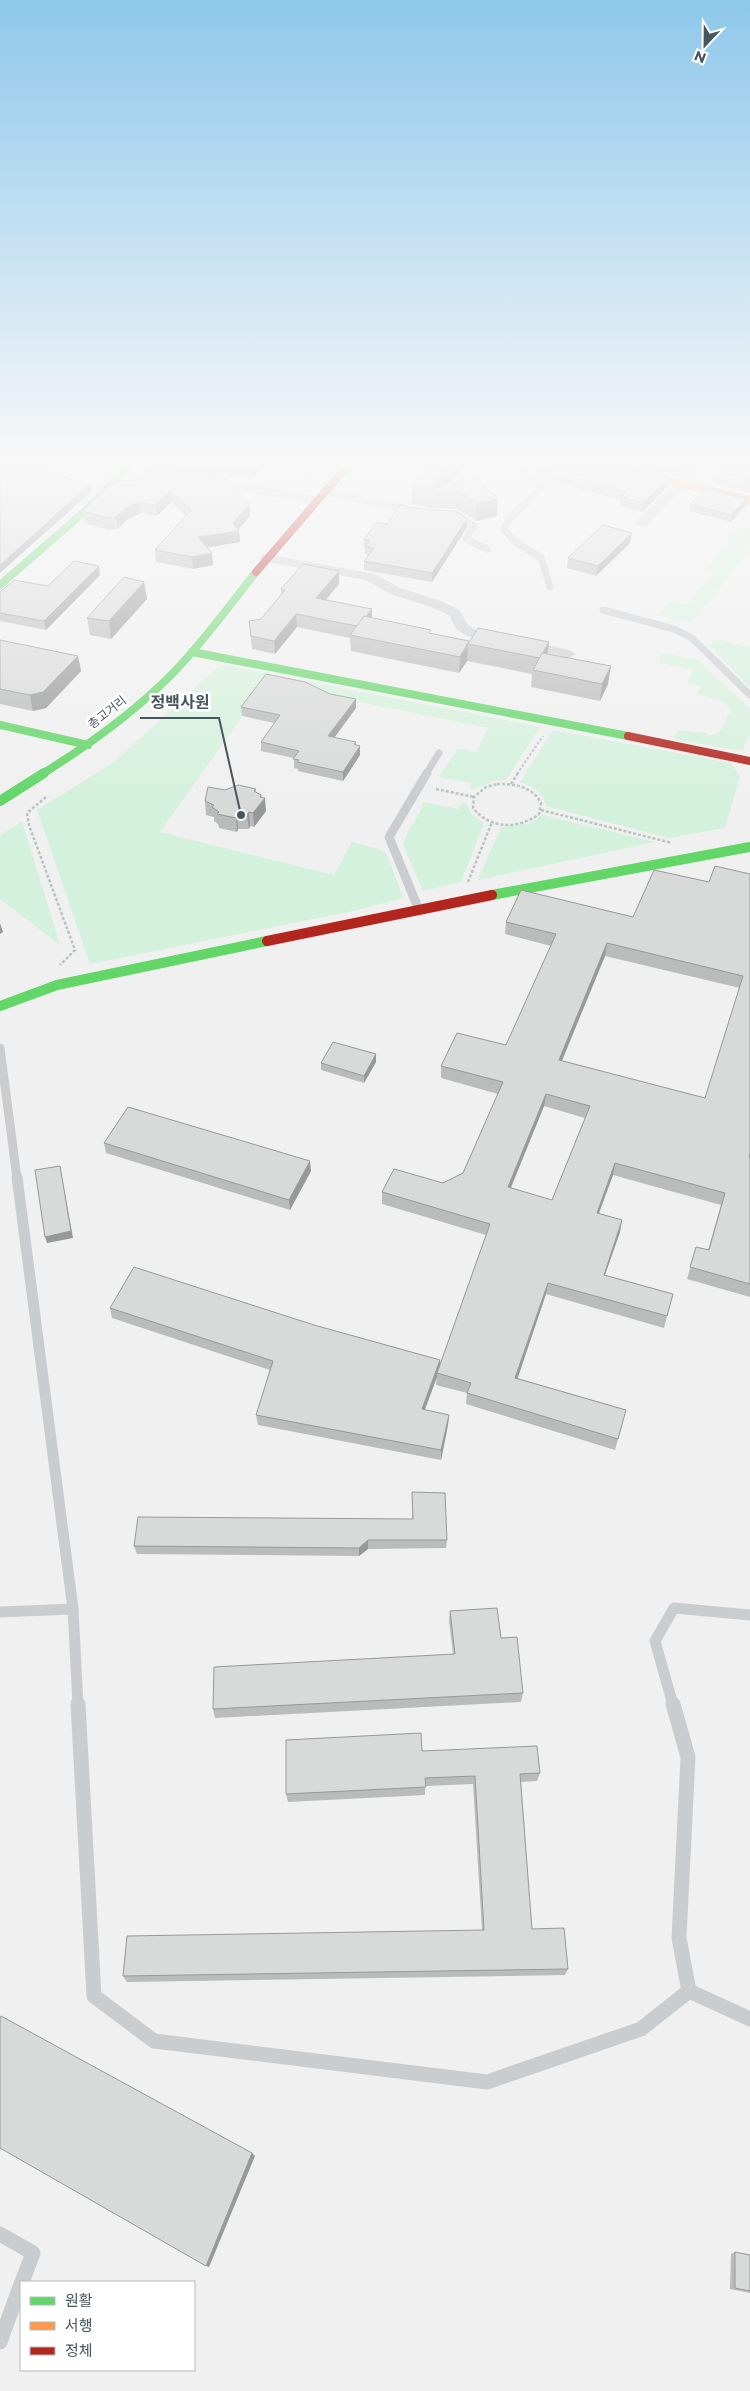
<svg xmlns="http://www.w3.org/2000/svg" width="750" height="2391" font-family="Montserrat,'Noto Sans KR',sans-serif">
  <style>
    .green { fill: #d4f1dd }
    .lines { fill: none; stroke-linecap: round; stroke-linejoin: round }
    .path-far1 { stroke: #b7c5c0; stroke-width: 2; stroke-dasharray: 2.5 2; stroke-linecap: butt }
    .path { stroke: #b7c5c0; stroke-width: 2.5; stroke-dasharray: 3 2; stroke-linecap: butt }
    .lane-far3 { stroke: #cacdcf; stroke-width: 7 }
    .lane-far2 { stroke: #cacdcf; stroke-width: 9 }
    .lane-far1 { stroke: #cacdcf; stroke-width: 11 }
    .lane { stroke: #cacdcf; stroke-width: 15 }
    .street { fill: #cacdcf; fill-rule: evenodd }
    .fast-far1 { stroke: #63d668; stroke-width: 8 }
    .fast { stroke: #63d668; stroke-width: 10 }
    .slow { stroke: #ff974d; stroke-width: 8 }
    .jam-far1 { stroke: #b3261e; stroke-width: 8 }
    .jam { stroke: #b3261e; stroke-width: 10 }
    .wall { fill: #babbbb; fill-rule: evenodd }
    .shaded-wall { fill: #979898 }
    .building { fill: #d8d9d9; stroke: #979898; fill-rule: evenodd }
    .labels { text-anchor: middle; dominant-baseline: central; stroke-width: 5; stroke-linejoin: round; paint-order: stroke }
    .far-street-label { font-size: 12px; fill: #47555e; stroke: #fff }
    .leader { fill: none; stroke: #47555e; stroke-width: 2 }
    .callout-dot { fill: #47555e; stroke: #fff; stroke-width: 2 }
    .callout-label { font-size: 16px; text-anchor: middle; font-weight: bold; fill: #47555e; stroke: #fff; stroke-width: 5; stroke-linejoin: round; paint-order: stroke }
  </style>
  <rect width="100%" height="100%" fill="#f1f0f0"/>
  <g class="green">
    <path d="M 744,525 L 750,528 L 750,550 L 699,614 L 689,622 L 672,619 L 660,614 L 670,601 L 686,605 L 713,573 L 705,570 L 735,531 Z"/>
    <path d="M 714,639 L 750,647 L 750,688 L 710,646 Z"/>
    <path d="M 662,653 L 698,660 L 750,709 L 750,733 L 742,751 L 674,739 L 677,730 L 706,733 L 708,736 L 720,732 L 731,709 L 723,701 L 697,694 L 701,686 L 688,684 L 693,669 L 659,663 Z"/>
    <path d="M 220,665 L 225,665 L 540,727 L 506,780 L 494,781 L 474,789 L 470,788 L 472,783 L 439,777 L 458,748 L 476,752 L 488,728 L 266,683 L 160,832 L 334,875 L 352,842 L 381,850 L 387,854 L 403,898 L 358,910 L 90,964 L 37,810 L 114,762 Z"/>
    <path d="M 553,730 L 731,763 L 740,776 L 725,828 L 669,838 L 546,806 C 544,792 532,786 520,782 Z"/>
    <path d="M 423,802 L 458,809 L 462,802 L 466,803 L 472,815 L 484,823 L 461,882 L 423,891 L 403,845 C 406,829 420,818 423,802 Z"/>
    <path d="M 542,815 L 655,842 L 478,880 L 501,827 L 528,824 Z"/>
    <path d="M 22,821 L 60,945 L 0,899 L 0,836 Z"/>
  </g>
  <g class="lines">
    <g class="path-far1">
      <path d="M 303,484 L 318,464"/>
      <path d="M 517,774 L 543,736"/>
    </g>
    <g class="path">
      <path d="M 497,784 C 515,784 532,786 541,803 L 539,814 C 518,830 490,829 473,808 L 474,797 L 486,787 Z"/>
      <path d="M 511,784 L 518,773"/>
      <path d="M 436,789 L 474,797"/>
      <path d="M 46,797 L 27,813 L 29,825 L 75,950 L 60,965"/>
      <path d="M 541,810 L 672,843"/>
      <path d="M 468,882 L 492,822"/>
    </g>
    <g class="lane-far3">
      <path d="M 533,464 L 524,471 L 524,476 L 541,486 C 532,504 511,509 504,529 L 514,541 L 541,558 L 550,587"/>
      <path d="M 323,492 L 410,510"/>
      <path d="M 457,514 L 474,526 L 466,539 L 487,549"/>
      <path d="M 603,610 L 674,629 L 692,638 L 750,695"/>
      <path d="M 426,774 L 439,753"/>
    </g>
    <g class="lane-far2">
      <path d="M 419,910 L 389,837 L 427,773"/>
      <path d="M 0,1048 L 17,1178"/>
    </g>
    <g class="lane-far1">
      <path d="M 73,1609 L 78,1705"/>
      <path d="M 0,1612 L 73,1609 L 17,1177"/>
      <path d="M 673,1705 L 655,1641 L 674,1608 L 750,1615"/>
    </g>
    <g class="lane">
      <path d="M 78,1704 L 94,1996 L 154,2041 L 487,2082 L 641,2029 L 689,1991 L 679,1938 L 688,1757 L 673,1704"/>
      <path d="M 689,1991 L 750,2019"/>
      <path d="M 0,2234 L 33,2253 L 22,2282"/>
      <path d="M 0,2342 L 21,2284"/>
    </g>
    <g class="street">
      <path d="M 693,464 L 705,464 L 646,526 L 638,526 L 636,523 L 638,520 Z"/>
      <path d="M 207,478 L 316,496 L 322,500 L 316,504 L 203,485 L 203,479 Z"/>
      <path d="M 266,554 L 375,574 L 400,588 L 441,601 L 460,610 L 467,624 L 476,630 L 569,650 L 576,654 L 569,658 L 467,636 L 456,629 L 449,615 L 431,607 L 390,594 L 366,580 L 262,561 L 260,558 L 262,555 Z"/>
    </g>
    <g class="fast-far1">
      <path d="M 0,585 L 84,512 L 130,464"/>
      <path d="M 192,652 L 628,736"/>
      <path d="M 0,725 L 88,745"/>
      <path d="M 42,774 C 89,745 135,712 174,672 C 204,641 229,606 256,572"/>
    </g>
    <g class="fast">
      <path d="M 0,801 L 44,773"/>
      <path d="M 492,895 L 750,847"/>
      <path d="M 0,1006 L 57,985 L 267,941"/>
    </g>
    <path class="slow" d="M 633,472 L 750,500"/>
    <g class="jam-far1">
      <path d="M 256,572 L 349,464"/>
      <path d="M 628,736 L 750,761"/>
    </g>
    <path class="jam" d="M 267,941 L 492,895"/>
  </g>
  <g class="wall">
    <path d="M 153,464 L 265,464 L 252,479 L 216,473 L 216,477 L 250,504 L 250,516 L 238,529 L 239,531 L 240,542 L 207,547 L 212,553 L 213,565 L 193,569 L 156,562 L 155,550 L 186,516 L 171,502 L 157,516 L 141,513 L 126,520 L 118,529 L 108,530 L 85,523 L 83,511 L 114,486 L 136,480 Z"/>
    <path d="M 429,464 L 466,464 L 447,485 L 478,479 L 497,516 L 476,521 L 458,509 L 430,508 L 411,504 L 412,486 Z"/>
    <path d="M 627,464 L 689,464 L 677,476 Z"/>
    <path d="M 750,464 L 750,493 L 714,484 L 715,475 Z"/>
    <path d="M 537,468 L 667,487 L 642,512 L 619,506 L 620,500 L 537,477 Z"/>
    <path d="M 746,499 L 745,506 L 731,522 L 689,511 L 690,504 Z"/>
    <path d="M 387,524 L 467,527 L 432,582 L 364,570 L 364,561 L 369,555 L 365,554 L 365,548 L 364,548 L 364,539 Z"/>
    <path d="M 630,543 L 596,576 L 567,568 L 568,558 Z"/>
    <path d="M 100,575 L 46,630 L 0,621 L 0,592 L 48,586 Z"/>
    <path d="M 144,582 L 147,599 L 111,639 L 90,635 L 87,618 Z"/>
    <path d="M 339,584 L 326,600 L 372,618 L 431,634 L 469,641 L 547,654 L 608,684 L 600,701 L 531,687 L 532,674 L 467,661 L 459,673 L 351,651 L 350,638 L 297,627 L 275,654 L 252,649 L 249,621 L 261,619 L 281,595 L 281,589 Z"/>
    <path d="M 0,640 L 78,656 L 81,671 L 46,708 L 33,711 L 0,704 Z"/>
    <path d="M 330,694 L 356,699 L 356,708 L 334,738 L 356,742 L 356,745 L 360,755 L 343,781 L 298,771 L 298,769 L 294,768 L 294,758 L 261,751 L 261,742 L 274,723 L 242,716 L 241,707 Z"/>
    <path d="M 256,789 L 256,792 L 261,795 L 266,811 L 254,827 L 250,826 L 249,829 L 238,829 L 237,832 L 219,828 L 218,824 L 214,821 L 214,817 L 206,815 L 205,801 L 225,790 Z"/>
    <path d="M 750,874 L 749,1157 L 750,1157 L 750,1297 L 687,1279 L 696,1247 L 708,1250 L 721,1205 L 613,1175 L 599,1214 L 620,1232 L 605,1275 L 673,1294 L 664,1328 L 546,1294 L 517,1378 L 626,1410 L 615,1450 L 466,1404 L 467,1393 L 436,1385 L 437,1377 L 425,1410 L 449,1415 L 448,1425 L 441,1460 L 258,1425 L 256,1415 L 270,1370 L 112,1318 L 110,1308 L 314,1325 L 440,1360 L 440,1366 L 486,1235 L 382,1204 L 382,1192 L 443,1183 L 463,1173 L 498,1094 L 441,1078 L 441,1066 L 506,1045 L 551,946 L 505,934 L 506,922 L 633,917 L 709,882 ZM 605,956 L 740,988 L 705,1098 L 562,1061 ZM 544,1106 L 585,1118 L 552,1200 L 511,1188 Z"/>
    <path d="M 376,1062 L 364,1083 L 321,1070 L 321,1063 Z"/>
    <path d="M 104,1143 L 311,1171 L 290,1210 L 106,1153 Z"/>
    <path d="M 412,1492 L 447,1540 L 446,1548 L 368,1549 L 359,1556 L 137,1554 L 134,1546 L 412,1519 Z"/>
    <path d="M 450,1611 L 501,1638 L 523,1693 L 521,1702 L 215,1718 L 213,1709 L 453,1654 L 449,1621 Z"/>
    <path d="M 422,1751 L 540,1773 L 537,1781 L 521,1782 L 532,1929 L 568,1969 L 565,1975 L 127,1982 L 123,1976 L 482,1930 L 473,1784 L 425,1786 L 425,1795 L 288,1802 L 286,1794 Z"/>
    <path d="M 735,2252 L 750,2255 L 750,2293 L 730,2289 L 731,2254 Z"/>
  </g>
  <g class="shaded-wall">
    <path d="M 43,464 L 51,464 L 40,474 L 39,467 Z"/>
    <path d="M 178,464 L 184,464 L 185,472 L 180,474 Z"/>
    <path d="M 254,464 L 265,464 L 252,479 L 251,467 Z"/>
    <path d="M 451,464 L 466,464 L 443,490 L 430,489 Z"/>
    <path d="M 682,464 L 689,464 L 677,476 L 679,467 Z"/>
    <path d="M 668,478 L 667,487 L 642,512 L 644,503 Z"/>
    <path d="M 90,484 L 92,491 L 0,573 L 0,565 Z"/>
    <path d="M 170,491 L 171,502 L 157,516 L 156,505 Z"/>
    <path d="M 498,499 L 497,516 L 476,521 L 477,503 Z"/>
    <path d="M 746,499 L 745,506 L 731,522 L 732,515 Z"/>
    <path d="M 139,502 L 141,513 L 126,520 L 118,529 L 116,517 L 125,509 Z"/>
    <path d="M 250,504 L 250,516 L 237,531 L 239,531 L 240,542 L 199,549 L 198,537 L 233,523 Z"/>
    <path d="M 467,519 L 467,527 L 432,582 L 432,573 Z"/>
    <path d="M 632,533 L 630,543 L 596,576 L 598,566 Z"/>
    <path d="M 212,553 L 213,565 L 193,569 L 192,557 Z"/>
    <path d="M 99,566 L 100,575 L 46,630 L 44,621 Z"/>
    <path d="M 339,571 L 339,584 L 316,611 L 316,598 Z"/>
    <path d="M 144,582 L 147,599 L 111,639 L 109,621 Z"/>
    <path d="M 372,609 L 372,623 L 358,626 Z"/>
    <path d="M 296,614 L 297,627 L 275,654 L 274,641 Z"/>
    <path d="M 549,642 L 547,660 L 540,658 Z"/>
    <path d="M 468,645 L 467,661 L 459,673 L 460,657 Z"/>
    <path d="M 78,656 L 81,671 L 46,708 L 33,711 L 30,695 Z"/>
    <path d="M 611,666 L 608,684 L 600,701 L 602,684 Z"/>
    <path d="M 356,699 L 356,708 L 329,745 L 328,736 Z"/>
    <path d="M 360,746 L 360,755 L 343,781 L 343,772 Z"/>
    <path d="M 261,795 L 262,802 L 265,798 L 266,811 L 254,827 L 253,813 Z"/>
    <path d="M 249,812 L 250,826 L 249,829 L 247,815 Z"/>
    <path d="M 237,816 L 238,829 L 237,832 L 236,818 Z"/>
    <path d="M 0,923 L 3,932 L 0,934 Z"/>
    <path d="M 607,943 L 605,956 L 557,1072 L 559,1060 Z"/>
    <path d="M 376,1054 L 376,1062 L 364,1083 L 364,1076 Z"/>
    <path d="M 546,1094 L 544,1106 L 506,1199 L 508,1187 Z"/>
    <path d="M 310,1161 L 311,1171 L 290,1210 L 289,1200 Z"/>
    <path d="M 615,1163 L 613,1175 L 594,1225 L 597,1213 Z"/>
    <path d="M 60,1166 L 73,1238 L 47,1243 L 45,1237 Z"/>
    <path d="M 622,1220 L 620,1232 L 601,1286 L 604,1275 Z"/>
    <path d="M 548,1283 L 546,1294 L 514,1389 L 515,1378 Z"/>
    <path d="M 440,1360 L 440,1371 L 437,1373 L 437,1377 L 421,1419 L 422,1409 Z"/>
    <path d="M 449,1415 L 448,1425 L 441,1460 L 441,1450 Z"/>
    <path d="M 368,1540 L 368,1549 L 359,1556 L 359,1548 Z"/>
    <path d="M 252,2153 L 255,2156 L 209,2267 L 206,2266 Z"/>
  </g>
  <g class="building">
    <path d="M 0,464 L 43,464 L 39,467 L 72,480 L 90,484 L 0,565 Z"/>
    <path d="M 153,464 L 179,464 L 180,472 L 228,480 L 250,504 L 233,523 L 239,531 L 198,537 L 212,553 L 192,557 L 155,550 L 191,510 L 170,491 L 156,505 L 139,502 L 125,509 L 116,517 L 106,518 L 83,511 L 109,485 L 114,486 L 120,481 L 136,480 Z"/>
    <path d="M 202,464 L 214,464 L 216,466 Z"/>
    <path d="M 228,464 L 254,464 L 251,467 Z"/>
    <path d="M 429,464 L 451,464 L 430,489 L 478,479 L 498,499 L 477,503 L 459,491 L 430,490 L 412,486 Z"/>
    <path d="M 542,464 L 612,464 L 668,478 L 644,503 L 621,497 L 626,492 L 537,468 Z"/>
    <path d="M 667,464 L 682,464 L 679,467 Z"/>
    <path d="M 726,464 L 750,464 L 750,484 L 715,475 Z"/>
    <path d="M 705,489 L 746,499 L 732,515 L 690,504 Z"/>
    <path d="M 400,505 L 429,510 L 456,511 L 467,519 L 432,573 L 364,561 L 374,548 L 365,546 L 370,541 L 364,539 L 377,522 L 387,524 Z"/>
    <path d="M 603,525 L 632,533 L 598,566 L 568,558 Z"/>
    <path d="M 74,561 L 99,566 L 44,621 L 0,613 L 0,592 L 14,580 L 48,586 Z"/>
    <path d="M 303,564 L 339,571 L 316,598 L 372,609 L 366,617 L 364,616 L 357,626 L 296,614 L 274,641 L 251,636 L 249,621 L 261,619 L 285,590 L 281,589 Z"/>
    <path d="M 124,577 L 144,582 L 109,621 L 87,618 Z"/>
    <path d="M 364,616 L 431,630 L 429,633 L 469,641 L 460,657 L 350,635 Z"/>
    <path d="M 478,628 L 549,642 L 540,658 L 468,644 Z"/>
    <path d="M 0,640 L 78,656 L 43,692 L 30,695 L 0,689 Z"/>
    <path d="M 542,653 L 611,666 L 602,684 L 533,670 Z"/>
    <path d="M 266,674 L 305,682 L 330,694 L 356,699 L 328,736 L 356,742 L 354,744 L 360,746 L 343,772 L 297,762 L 299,760 L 293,759 L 299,751 L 261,742 L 280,715 L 241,707 Z"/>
    <path d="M 238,785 L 256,789 L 254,791 L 261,795 L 260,797 L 265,798 L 253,813 L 249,812 L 247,815 L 237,816 L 236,818 L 217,814 L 219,812 L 212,807 L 214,805 L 205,801 L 208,787 L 225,790 Z"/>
    <path d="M 715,866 L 750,874 L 750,1153 L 749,1157 L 750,1157 L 750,1284 L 690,1267 L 696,1247 L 709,1250 L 725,1193 L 615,1163 L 597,1213 L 622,1220 L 604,1275 L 673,1294 L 667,1316 L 548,1283 L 515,1378 L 626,1410 L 618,1439 L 467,1393 L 471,1383 L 437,1373 L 490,1224 L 382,1192 L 394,1169 L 443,1183 L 463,1173 L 503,1082 L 441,1066 L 457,1033 L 506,1045 L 556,934 L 506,922 L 521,890 L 633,917 L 654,870 L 709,882 ZM 607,943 L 743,976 L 705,1098 L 559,1060 ZM 546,1094 L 590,1106 L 552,1200 L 508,1187 Z"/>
    <path d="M 333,1042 L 376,1054 L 364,1076 L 321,1063 Z"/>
    <path d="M 128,1107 L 310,1161 L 289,1200 L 104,1143 Z"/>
    <path d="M 60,1166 L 71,1231 L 45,1237 L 35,1170 Z"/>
    <path d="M 134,1267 L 314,1325 L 440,1360 L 422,1409 L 449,1415 L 441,1450 L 256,1415 L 273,1361 L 110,1308 Z"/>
    <path d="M 412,1492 L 445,1493 L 447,1540 L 368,1540 L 359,1548 L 134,1546 L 138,1517 L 413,1519 Z"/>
    <path d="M 497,1608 L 501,1638 L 517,1637 L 523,1693 L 213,1709 L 214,1667 L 455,1654 L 450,1611 Z"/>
    <path d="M 421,1733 L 422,1751 L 537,1746 L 540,1773 L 520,1774 L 532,1929 L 564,1928 L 568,1969 L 123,1976 L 127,1936 L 484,1930 L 475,1776 L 425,1778 L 426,1787 L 286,1794 L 286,1740 Z"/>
    <path d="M 1,2016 L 252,2153 L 206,2266 L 0,2148 L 0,2018 Z"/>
    <path d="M 735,2252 L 750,2255 L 750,2291 L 735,2288 Z"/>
  </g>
  <linearGradient id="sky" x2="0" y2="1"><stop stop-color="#8ec8eb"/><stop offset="0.58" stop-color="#f9f8f8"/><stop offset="1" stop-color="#f9f8f8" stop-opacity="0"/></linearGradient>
  <rect width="750" height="799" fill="url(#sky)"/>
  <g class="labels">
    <g class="far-street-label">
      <text transform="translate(107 712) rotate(-38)">총고거리</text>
    </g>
  </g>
  <path class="leader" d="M241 815L219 718H140"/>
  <circle class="callout-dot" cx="241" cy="815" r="5"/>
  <g class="callout-label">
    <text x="180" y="708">정백사원</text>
  </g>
  <rect x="20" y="2281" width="175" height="90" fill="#ffffff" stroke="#b5bbbf"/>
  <rect x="30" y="2297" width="25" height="8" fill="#63d668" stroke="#b5bbbf"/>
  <text x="65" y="2306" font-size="15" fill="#47555e">원활</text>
  <rect x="30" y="2322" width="25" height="8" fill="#ff974d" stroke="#b5bbbf"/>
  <text x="65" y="2331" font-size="15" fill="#47555e">서행</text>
  <rect x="30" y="2347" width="25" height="8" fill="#b3261e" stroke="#b5bbbf"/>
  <text x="65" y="2356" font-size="15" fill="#47555e">정체</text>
  <g transform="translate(705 45) rotate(202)" stroke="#ffffff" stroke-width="4" paint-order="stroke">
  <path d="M0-4L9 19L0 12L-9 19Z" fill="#47555e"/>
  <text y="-8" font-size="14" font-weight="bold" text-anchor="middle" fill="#47555e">N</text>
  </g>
</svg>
